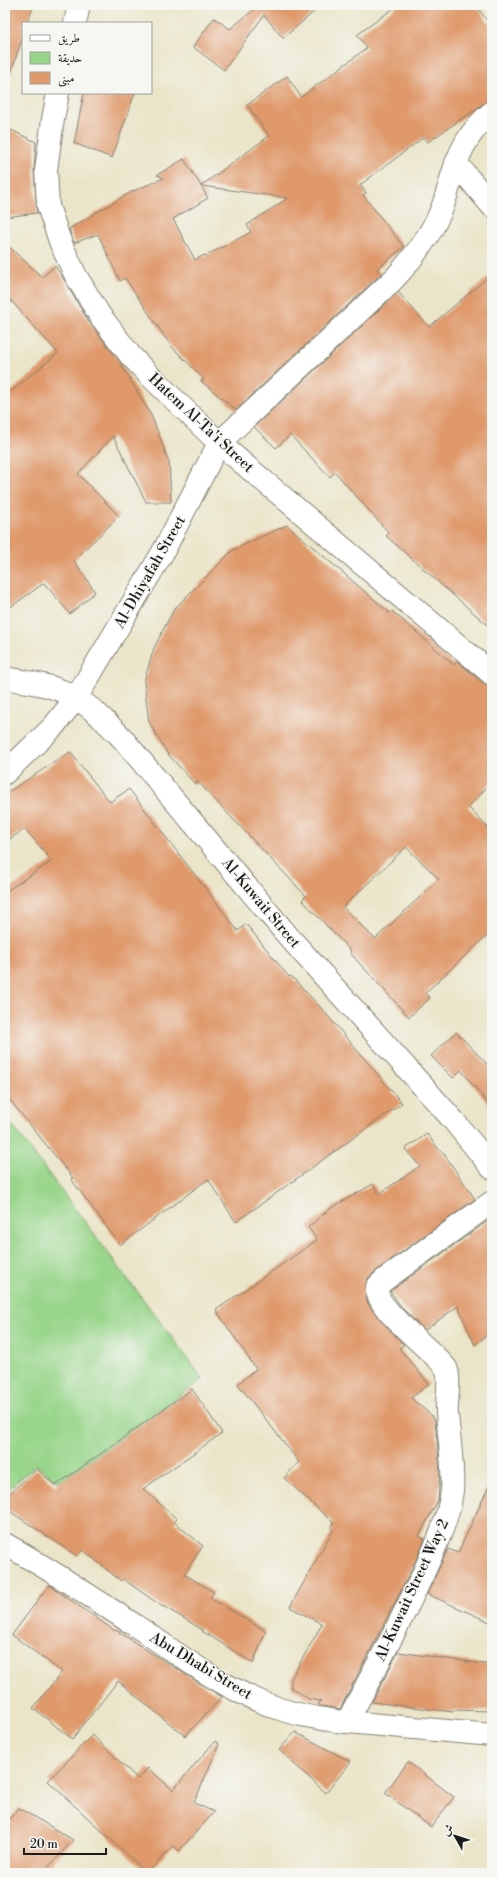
<svg xmlns="http://www.w3.org/2000/svg" width="497" height="1878" font-family="'Libre Bodoni',Amiri,serif">
  <style>
    .green { fill: #99d68b; stroke: #5a7954 }
    .building { fill: #df996b; fill-rule: evenodd }
    .lines { fill: none; stroke-linecap: round; stroke-linejoin: round }
    .minor-casing { stroke: #838072; stroke-width: 24 }
    .minor { stroke: #fff; stroke-width: 22 }
    .labels { text-anchor: middle; dominant-baseline: central; stroke-width: 3; stroke-linejoin: round; paint-order: stroke }
    .street-label { font-size: 15px; fill: #1c1c1c; stroke: #f6f6f2 }
  </style>
  <rect width="100%" height="100%" fill="#f6f6f2"/>
  <filter id="ink" filterUnits="userSpaceOnUse"><feTurbulence type="fractalNoise" baseFrequency=".025" numOctaves="2"/><feDisplacementMap in="SourceGraphic" scale="8" xChannelSelector="R" yChannelSelector="G"/><feConvolveMatrix kernelMatrix="1 2 1 2 8 2 1 2 1" color-interpolation-filters="sRGB"/></filter>
  <filter id="wash" filterUnits="userSpaceOnUse"><feTurbulence type="fractalNoise" baseFrequency=".012" numOctaves="4" result="noise"/><feDisplacementMap in="SourceGraphic" scale="16" xChannelSelector="R" yChannelSelector="G"/><feGaussianBlur stdDeviation="0.9" result="paint"/><feColorMatrix in="noise" values="0 0 0 0 0 0 0 0 0 0 0 0 0 0 0 0 0 1.4 0 .05"/><feComposite in="paint" operator="in"/></filter>
  <g filter="url(#wash)">
    <rect width="100%" height="100%" fill="#eae5c9"/>
    <path class="green" d="M 5,1116 L 203,1379 L 59,1482 L 36,1465 L 5,1492 Z"/>
    <g id="blocks">
      <g class="building">
        <path d="M 5,5 L 34,5 L 27,23 L 23,23 L 23,36 L 9,78 L 5,77 Z"/>
        <path d="M 255,5 L 322,5 L 283,38 L 264,15 L 224,70 L 193,47 L 214,18 L 230,29 L 257,7 Z"/>
        <path d="M 398,5 L 476,5 L 492,28 L 492,98 L 428,142 L 424,137 L 360,185 L 366,193 L 363,195 L 404,247 L 377,269 L 381,274 L 236,410 L 201,381 L 204,379 L 171,346 L 125,278 L 120,281 L 98,234 L 74,243 L 69,229 L 131,192 L 164,178 L 157,175 L 184,159 L 201,186 L 269,136 L 247,105 L 287,76 L 301,97 L 367,48 L 357,35 ZM 201,186 L 288,198 L 247,225 L 251,232 L 205,256 L 204,255 L 195,260 L 173,219 L 208,198 Z"/>
        <path d="M 84,93 L 135,93 L 112,158 L 74,143 Z"/>
        <path d="M 5,127 L 36,142 L 34,171 L 37,213 L 5,217 Z"/>
        <path d="M 5,243 L 42,277 L 55,266 L 62,276 L 88,321 L 120,362 L 152,417 L 169,462 L 171,502 L 146,502 L 113,436 L 78,474 L 119,516 L 74,560 L 95,592 L 70,614 L 44,583 L 5,611 L 5,396 L 58,353 L 5,294 Z"/>
        <path d="M 492,274 L 492,629 L 386,536 L 389,533 L 335,472 L 330,477 L 290,435 L 276,448 L 254,427 L 398,292 L 429,327 Z"/>
        <path d="M 287,525 L 390,613 L 392,611 L 454,665 L 457,661 L 492,691 L 492,782 L 468,807 L 492,832 L 492,931 L 425,993 L 430,998 L 409,1017 L 350,953 L 351,951 L 302,900 L 306,896 L 198,782 L 195,784 L 167,753 L 149,722 L 144,681 L 154,648 L 174,609 L 233,550 ZM 406,847 L 439,879 L 375,939 L 343,907 Z"/>
        <path d="M 70,752 L 110,802 L 129,789 L 238,931 L 246,924 L 289,977 L 291,976 L 322,1009 L 402,1103 L 236,1222 L 208,1179 L 120,1245 L 71,1179 L 73,1178 L 5,1094 L 5,892 L 52,861 L 25,829 L 5,842 L 5,794 Z"/>
        <path d="M 456,1032 L 492,1069 L 492,1109 L 461,1070 L 453,1078 L 431,1056 Z"/>
        <path d="M 427,1134 L 441,1152 L 442,1151 L 475,1199 L 377,1270 L 368,1278 L 365,1289 L 367,1302 L 374,1312 L 404,1345 L 399,1348 L 429,1384 L 411,1398 L 432,1416 L 435,1421 L 440,1472 L 438,1500 L 419,1536 L 425,1539 L 412,1569 L 340,1709 L 321,1706 L 318,1704 L 321,1701 L 309,1699 L 291,1687 L 291,1679 L 322,1624 L 290,1607 L 333,1530 L 331,1528 L 334,1523 L 284,1478 L 299,1462 L 238,1384 L 256,1369 L 216,1310 L 317,1240 L 308,1227 L 331,1208 L 373,1184 L 379,1194 L 420,1166 L 405,1149 Z"/>
        <path d="M 489,1220 L 492,1225 L 492,1331 L 475,1345 L 458,1306 L 425,1330 L 403,1309 L 390,1291 Z"/>
        <path d="M 192,1389 L 222,1433 L 143,1489 L 177,1519 L 174,1522 L 203,1546 L 184,1574 L 214,1592 L 210,1598 L 266,1631 L 253,1663 L 202,1631 L 203,1630 L 163,1606 L 163,1607 L 123,1579 L 121,1581 L 83,1550 L 77,1556 L 5,1508 L 5,1497 L 37,1469 L 55,1486 Z"/>
        <path d="M 492,1479 L 492,1623 L 427,1594 L 448,1549 L 458,1553 Z"/>
        <path d="M 49,1585 L 115,1631 L 116,1630 L 148,1651 L 222,1697 L 185,1736 L 118,1681 L 72,1739 L 33,1708 L 62,1672 L 12,1635 Z"/>
        <path d="M 398,1652 L 492,1665 L 492,1711 L 454,1710 L 453,1712 L 372,1702 Z"/>
        <path d="M 295,1732 L 351,1762 L 326,1793 L 279,1750 Z"/>
        <path d="M 92,1735 L 138,1779 L 148,1768 L 173,1790 L 215,1741 L 219,1744 L 194,1803 L 214,1812 L 179,1851 L 174,1846 L 147,1873 L 48,1781 Z"/>
        <path d="M 408,1762 L 454,1797 L 431,1827 L 385,1793 Z"/>
        <path d="M 19,1808 L 73,1840 L 43,1873 L 5,1873 L 5,1824 Z"/>
      </g>
    </g>
  </g>
  <g filter="url(#ink)">
    <use href="#blocks" fill-opacity="0" stroke="#838072" stroke-width="1"/>
    <g class="lines">
      <defs>
        <g id="minor">
          <path d="M 75,23 L 79,5"/>
          <path d="M 58,93 L 53,119 L 46,170 L 48,206 L 61,244 L 76,276 L 99,314 L 130,355 L 147,373 L 219,443 L 492,674"/>
          <path d="M 456,163 L 492,206"/>
          <path d="M 5,678 C 29,682 55,685 76,698 C 93,708 108,724 122,738 L 288,936 L 454,1121 L 492,1168"/>
          <path d="M 5,773 L 53,727 L 76,698 L 163,552 L 219,443 L 395,278 C 413,258 429,238 440,213 C 447,197 450,180 456,164 C 463,144 476,125 492,112"/>
          <path d="M 5,1544 C 50,1569 93,1598 136,1626 C 181,1656 225,1690 277,1708 C 296,1715 316,1718 336,1721 L 492,1735"/>
          <path d="M 347,1722 C 373,1673 400,1624 423,1574 C 435,1547 448,1521 452,1491 C 454,1466 449,1439 447,1413 C 446,1402 451,1377 446,1368 C 434,1351 373,1308 377,1287 L 384,1280 L 492,1202"/>
        </g>
      </defs>
      <use href="#minor" class="minor-casing"/>
      <use href="#minor" class="minor"/>
    </g>
  </g>
  <g class="labels">
    <g class="street-label">
      <text transform="translate(201 423) rotate(43)">Hatem Al-Ta'i Street</text>
      <text transform="translate(150 572) rotate(-60)">Al-Dhiyafah Street</text>
      <text transform="translate(261 903) rotate(50)">Al-Kuwait Street</text>
      <text transform="translate(412 1590) rotate(-65)">Al-Kuwait Street Way 2</text>
      <text transform="translate(201 1666) rotate(31)">Abu Dhabi Street</text>
    </g>
  </g>
  <rect width="497" height="1878" fill="none" stroke="#f6f6f2" stroke-width="20"/>
  <rect x="22" y="22" width="130" height="72" fill="#f6f6f2" stroke="#9f9f9c"/>
  <rect x="30" y="35" width="20" height="6" fill="#ffffff" stroke="#9f9f9c"/>
  <text x="58" y="42" font-size="12" fill="#1c1c1c">طريق</text>
  <rect x="30" y="52" width="20" height="12" fill="#99d68b" stroke="#9f9f9c"/>
  <text x="58" y="62" font-size="12" fill="#1c1c1c">حديقة</text>
  <rect x="30" y="72" width="20" height="12" fill="#df996b" stroke="#9f9f9c"/>
  <text x="58" y="82" font-size="12" fill="#1c1c1c">مبنى</text>
  <g transform="translate(455 1836) rotate(309)" stroke="#f6f6f2" stroke-width="3" paint-order="stroke">
  <path d="M0-3L7 15L0 10L-7 15Z" fill="#1c1c1c"/>
  <text y="-6" font-size="11" font-weight="bold" text-anchor="middle" fill="#1c1c1c">ش</text>
  </g>
  <path d="M24 1848v6h82v-6" fill="none" stroke="#1c1c1c" stroke-width="2"/>
  <text x="30" y="1848" font-size="12" fill="#1c1c1c" stroke="#f6f6f2" stroke-width="3" paint-order="stroke">20 m</text>
</svg>
